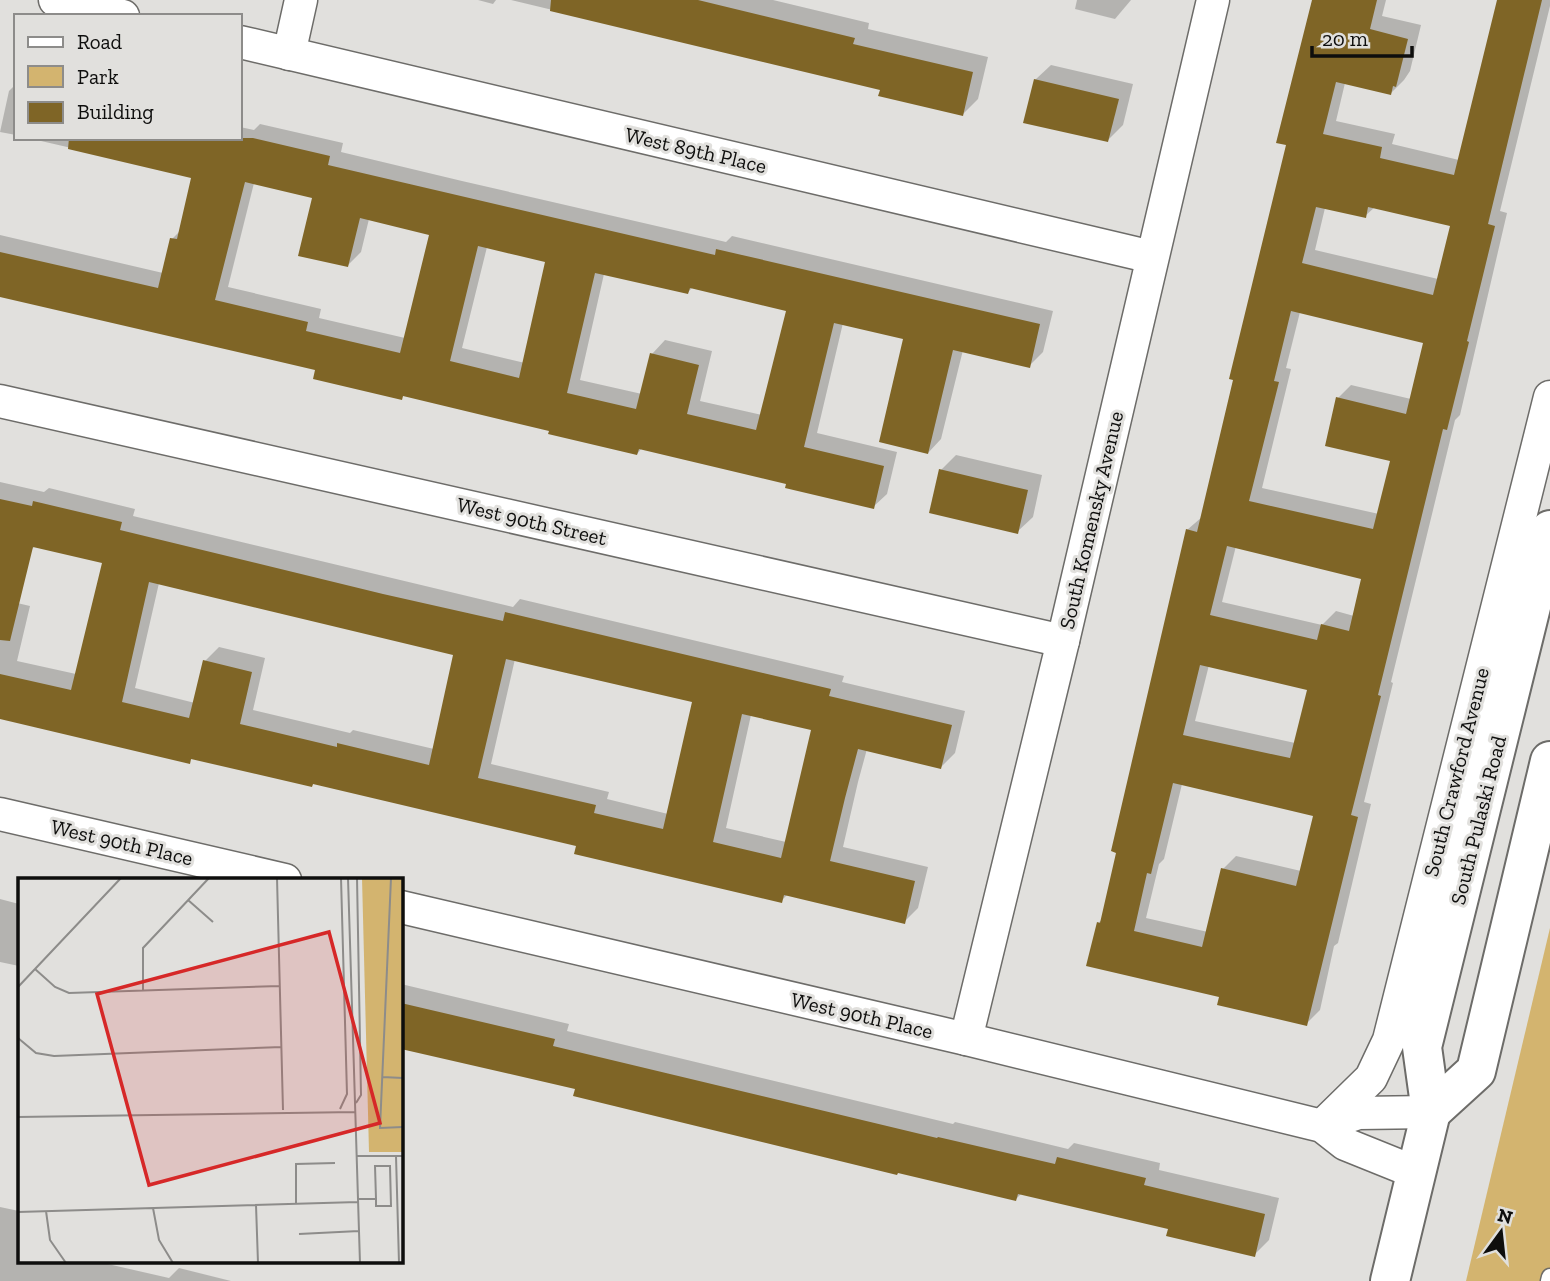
<svg xmlns="http://www.w3.org/2000/svg" width="1550" height="1281" font-family="'Zilla Slab',serif">
  <style>
    .green { fill: #d3b46f }
    .shadow { fill: #0003; fill-rule: evenodd }
    .building { fill: #7f6526; fill-rule: evenodd }
    .lines { fill: none; stroke-linecap: round; stroke-linejoin: round }
    .lane-casing { stroke: #6d6c69; stroke-width: 19 }
    .street-casing { stroke: #6d6c69; stroke-width: 35 }
    .secondary-casing { stroke: #6d6c69; stroke-width: 42 }
    .lane { stroke: #fff; stroke-width: 16 }
    .street { stroke: #fff; stroke-width: 32 }
    .secondary { stroke: #fff; stroke-width: 38 }
    .labels { text-anchor: middle; dominant-baseline: central; stroke-width: 6; stroke-linejoin: round; paint-order: stroke }
    .street-label { font-size: 21px; fill: #0e0e0d; stroke: #e1e0dd }
    .inset-road { fill: none; stroke: #8d8c8a; stroke-width: 2 }
    .view { fill: #d62828; fill-opacity: 0.15; stroke: #d62828; stroke-width: 3.5 }
    .inset-edge { fill: none; stroke: #0e0e0d; stroke-width: 3.5 }
  </style>
  <rect width="100%" height="100%" fill="#e1e0dd"/>
  <path class="green" d="M 1550,928 L 1550,1281 L 1466,1281 Z"/>
  <g class="shadow">
    <path d="M 478,0 L 496,0 L 493,4 Z"/>
    <path d="M 511,0 L 773,0 L 869,23 L 868,29 L 988,57 L 978,99 L 963,114 L 882,89 Z"/>
    <path d="M 1077,0 L 1131,0 L 1115,19 L 1075,9 Z"/>
    <path d="M 1313,0 L 1386,0 L 1382,16 L 1421,25 L 1410,71 L 1404,80 L 1391,93 L 1345,83 L 1336,121 L 1395,134 L 1392,144 L 1459,160 L 1499,0 L 1550,0 L 1550,6 L 1500,211 L 1507,213 L 1460,415 L 1455,420 L 1391,682 L 1393,683 L 1364,802 L 1371,804 L 1338,943 L 1334,946 L 1320,1010 L 1306,1024 L 1098,923 L 1103,919 L 1187,530 L 1202,517 L 1288,144 ZM 1375,207 L 1452,225 L 1438,279 L 1315,250 L 1325,208 L 1365,216 ZM 1300,312 L 1425,342 L 1411,399 L 1351,385 L 1338,398 L 1392,460 L 1379,514 L 1262,488 L 1291,369 L 1286,368 ZM 1236,546 L 1363,577 L 1354,616 L 1336,611 L 1322,625 L 1222,602 ZM 1209,665 L 1309,689 L 1295,743 L 1195,721 ZM 1182,784 L 1315,815 L 1301,871 L 1236,856 L 1223,869 L 1208,932 L 1146,918 L 1159,864 L 1164,859 Z"/>
    <path d="M 1051,65 L 1133,84 L 1123,125 L 1108,140 L 1035,80 Z"/>
    <path d="M 16,84 L 16,135 L 0,132 L 9,91 Z"/>
    <path d="M 260,124 L 343,143 L 341,152 L 462,181 L 726,242 L 732,236 L 1053,311 L 1043,352 L 1029,366 L 963,350 L 941,439 L 928,453 L 905,337 L 843,323 L 817,433 L 897,452 L 887,494 L 873,507 L 788,482 L 642,448 L 637,454 L 551,430 L 404,395 L 401,398 L 317,368 L 0,295 L 0,235 L 163,273 L 172,239 L 181,230 L 193,176 L 28,138 L 240,138 L 240,127 L 254,130 ZM 254,183 L 315,197 L 347,266 L 361,252 L 369,219 L 431,233 L 405,338 L 319,318 L 321,309 L 228,287 ZM 487,247 L 547,261 L 525,363 L 462,348 ZM 604,274 L 687,293 L 693,287 L 788,310 L 762,415 L 700,401 L 712,351 L 665,340 L 652,354 L 642,394 L 580,380 Z"/>
    <path d="M 956,455 L 1042,475 L 1033,517 L 1017,532 L 941,470 Z"/>
    <path d="M 0,482 L 44,492 L 49,488 L 135,509 L 133,516 L 513,607 L 520,599 L 844,676 L 842,682 L 965,711 L 955,753 L 941,767 L 867,749 L 858,782 L 843,847 L 928,867 L 918,908 L 904,922 L 788,894 L 781,901 L 578,845 L 315,782 L 312,785 L 193,757 L 189,762 L 0,717 L 0,599 L 30,606 L 17,661 L 76,674 L 104,562 L 35,546 L 31,550 L 0,543 ZM 159,583 L 455,654 L 434,749 L 353,730 L 350,733 L 253,710 L 265,658 L 219,647 L 205,661 L 195,703 L 135,688 ZM 515,659 L 694,700 L 668,814 L 607,799 L 609,792 L 491,764 ZM 751,715 L 813,729 L 786,842 L 726,828 Z"/>
    <path d="M 0,899 L 19,904 L 19,966 L 0,962 Z"/>
    <path d="M 401,984 L 569,1024 L 567,1031 L 953,1124 L 955,1122 L 1068,1149 L 1074,1143 L 1160,1163 L 1159,1170 L 1279,1198 L 1269,1240 L 1254,1255 L 1170,1227 L 1022,1193 L 1016,1199 L 577,1088 L 401,1047 Z"/>
    <path d="M 0,1207 L 19,1211 L 19,1262 L 99,1262 L 169,1278 L 179,1268 L 231,1281 L 0,1281 Z"/>
  </g>
  <g class="building">
    <path d="M 551,0 L 698,0 L 855,38 L 853,44 L 973,72 L 963,116 L 878,96 L 880,90 L 550,11 Z"/>
    <path d="M 1312,0 L 1377,0 L 1370,29 L 1408,39 L 1396,87 L 1393,86 L 1391,95 L 1336,82 L 1323,134 L 1382,147 L 1380,158 L 1454,175 L 1497,0 L 1542,0 L 1488,224 L 1495,226 L 1467,341 L 1469,342 L 1447,430 L 1443,429 L 1378,695 L 1381,696 L 1351,815 L 1358,817 L 1307,1026 L 1217,1005 L 1219,997 L 1086,966 L 1097,922 L 1100,923 L 1116,853 L 1111,851 L 1186,529 L 1197,532 L 1233,380 L 1229,379 L 1286,145 L 1276,143 ZM 1316,207 L 1366,218 L 1368,207 L 1450,226 L 1433,295 L 1302,263 ZM 1291,311 L 1423,343 L 1406,414 L 1336,397 L 1325,446 L 1390,461 L 1373,529 L 1249,501 L 1279,382 L 1274,381 ZM 1227,546 L 1361,579 L 1349,631 L 1321,624 L 1317,640 L 1210,615 ZM 1200,665 L 1307,690 L 1290,758 L 1183,735 ZM 1173,783 L 1313,816 L 1296,886 L 1221,868 L 1202,947 L 1134,931 L 1147,873 L 1151,874 Z"/>
    <path d="M 1034,79 L 1119,99 L 1108,142 L 1023,123 Z"/>
    <path d="M 69,138 L 253,138 L 330,156 L 328,165 L 448,193 L 715,255 L 716,249 L 1040,324 L 1030,368 L 953,350 L 928,454 L 879,442 L 903,339 L 834,323 L 804,447 L 884,466 L 874,509 L 785,488 L 786,484 L 639,449 L 637,455 L 548,434 L 549,431 L 403,396 L 402,400 L 313,379 L 315,370 L 0,297 L 0,252 L 158,288 L 170,238 L 177,239 L 191,178 L 68,149 ZM 245,182 L 312,198 L 298,256 L 348,267 L 360,218 L 429,235 L 400,353 L 306,331 L 308,322 L 215,300 ZM 478,246 L 545,262 L 519,378 L 450,361 ZM 595,273 L 688,294 L 690,288 L 786,311 L 756,430 L 687,414 L 699,365 L 650,353 L 636,409 L 567,393 Z"/>
    <path d="M 939,469 L 1028,490 L 1018,534 L 929,513 Z"/>
    <path d="M 0,499 L 32,506 L 33,501 L 122,522 L 120,530 L 383,594 L 503,621 L 505,612 L 831,689 L 829,696 L 952,725 L 941,769 L 858,749 L 845,798 L 830,861 L 915,881 L 905,924 L 784,895 L 782,903 L 574,854 L 576,846 L 313,784 L 312,787 L 191,759 L 190,764 L 0,719 L 0,674 L 71,690 L 102,563 L 33,547 L 10,641 L 0,640 ZM 149,582 L 453,655 L 429,765 L 337,743 L 337,747 L 240,724 L 252,672 L 203,660 L 189,718 L 122,702 ZM 506,659 L 692,702 L 663,829 L 594,813 L 596,805 L 478,778 ZM 742,714 L 811,730 L 781,858 L 713,842 Z"/>
    <path d="M 401,1003 L 555,1039 L 553,1046 L 937,1138 L 938,1137 L 1055,1164 L 1057,1157 L 1146,1178 L 1144,1185 L 1265,1214 L 1255,1257 L 1166,1236 L 1168,1229 L 1018,1194 L 1016,1201 L 898,1173 L 897,1175 L 573,1096 L 575,1089 L 401,1049 Z"/>
  </g>
  <g class="lines">
    <defs>
      <path id="lane" d="M 1549,1281 L 1550,1277"/>
      <g id="street">
        <path d="M 55,0 L 123,16"/>
        <path d="M 240,42 L 1152,257"/>
        <path d="M 289,54 L 301,0"/>
        <path d="M 0,401 L 1063,641"/>
        <path d="M 0,814 L 285,880"/>
        <path d="M 401,907 L 966,1039 L 1322,1126 L 1345,1144 L 1417,1173"/>
        <path d="M 966,1039 L 1063,641 L 1213,0"/>
        <path d="M 1326,1124 L 1358,1113 L 1431,1112"/>
        <path d="M 1322,1126 L 1371,1078 L 1389,1040 L 1550,397"/>
      </g>
      <g id="secondary">
        <path d="M 1431,1112 L 1476,1071 L 1550,761"/>
        <path d="M 1390,1281 L 1431,1112 L 1422,1047 L 1550,530"/>
      </g>
    </defs>
    <use href="#lane" class="lane-casing"/>
    <use href="#street" class="street-casing"/>
    <use href="#secondary" class="secondary-casing"/>
    <use href="#lane" class="lane"/>
    <use href="#street" class="street"/>
    <use href="#secondary" class="secondary"/>
  </g>
  <g class="labels">
    <g class="street-label">
      <text transform="translate(696 150) rotate(13)">West 89th Place</text>
      <text transform="translate(1091 520) rotate(-77)">South Komensky Avenue</text>
      <text transform="translate(532 521) rotate(13)">West 90th Street</text>
      <text transform="translate(1456 772) rotate(-76)">South Crawford Avenue</text>
      <text transform="translate(1478 820) rotate(-76)">South Pulaski Road</text>
      <text transform="translate(122 842) rotate(13)">West 90th Place</text>
      <text transform="translate(862 1015) rotate(13)">West 90th Place</text>
    </g>
  </g>
  <g transform="translate(18 878)">
    <rect width="385" height="385" fill="#e1e0dd"/>
    <path d="M 344,0 L 385,0 L 385,274 L 351,274 Z" fill="#d3b46f"/>
    <path class="inset-road" d="M 259,0 L 265,232M 330,0 L 342,385M 373,0 L 362,250 L 385,249M 170,22 L 195,44M 17,91 L 37,109 L 51,115 L 262,108M 0,109 L 103,0M 125,112 L 125,70 L 191,0M 0,160 L 18,175 L 36,178 L 264,169M 364,199 L 385,200M 338,225 L 343,217 L 339,0M 322,231 L 329,216 L 323,0M 0,239 L 338,234M 339,278 L 385,278M 378,278 L 381,385M 340,321 L 358,321 L 358,328 L 373,328 L 372,288 L 357,288 L 358,321M 278,326 L 278,286 L 317,285M 238,327 L 240,385M 135,330 L 141,362 L 155,385M 28,333 L 32,362 L 48,385M 0,334 L 340,324M 281,356 L 341,353"/>
    <path class="view" d="M 311,54 L 362,245 L 131,307 L 79,116 Z"/>
    <rect width="385" height="385" class="inset-edge"/>
  </g>
  <rect x="14" y="14" width="228" height="126" fill="#e1e0dd" stroke="#8d8c8a" stroke-width="2"/>
  <rect x="28" y="37" width="35" height="10" fill="#ffffff" stroke="#8d8c8a" stroke-width="2"/>
  <text x="77" y="49" font-size="21" fill="#0e0e0d">Road</text>
  <rect x="28" y="66" width="35" height="21" fill="#d3b46f" stroke="#8d8c8a" stroke-width="2"/>
  <text x="77" y="84" font-size="21" fill="#0e0e0d">Park</text>
  <rect x="28" y="102" width="35" height="21" fill="#7f6526" stroke="#8d8c8a" stroke-width="2"/>
  <text x="77" y="119" font-size="21" fill="#0e0e0d">Building</text>
  <g transform="translate(1501 1232) rotate(15)" stroke="#e1e0dd" stroke-width="5" paint-order="stroke">
  <path d="M0-5L12 26L0 18L-12 26Z" fill="#0e0e0d"/>
  <text y="-10" font-size="19" font-weight="bold" text-anchor="middle" fill="#0e0e0d">N</text>
  </g>
  <path d="M1312 46v10h100v-10" fill="none" stroke="#0e0e0d" stroke-width="3.5"/>
  <text x="1322" y="46" font-size="21" fill="#0e0e0d" stroke="#e1e0dd" stroke-width="5" paint-order="stroke">20 m</text>
</svg>
